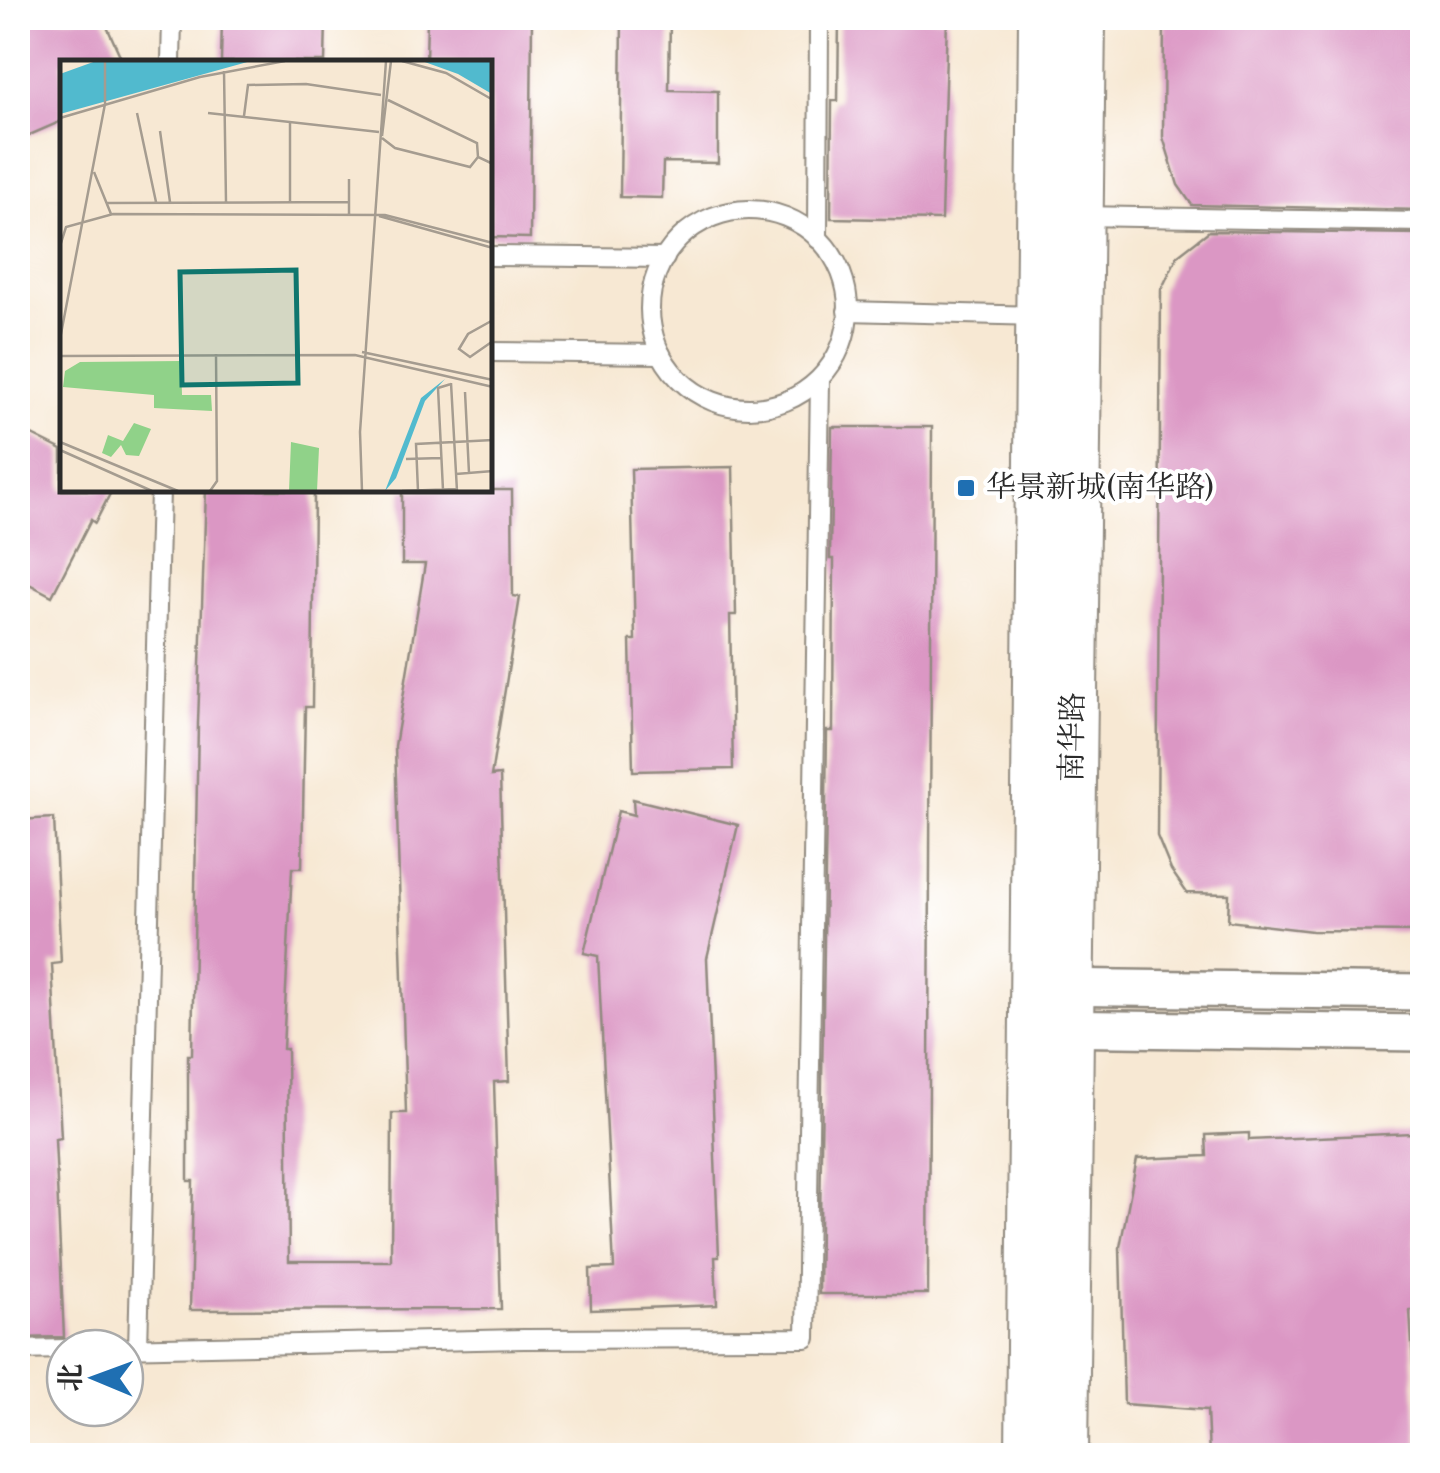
<svg xmlns="http://www.w3.org/2000/svg" width="1440" height="1473" font-family="'Libre Bodoni','Noto Serif SC',serif">
  <style>
    .building { fill: #db97c4 }
    .lines { fill: none; stroke-linecap: round; stroke-linejoin: round }
    .lane-casing { stroke: #918a7f; stroke-width: 22 }
    .street-casing { stroke: #918a7f; stroke-width: 40 }
    .secondary-casing { stroke: #918a7f; stroke-width: 52 }
    .lane { stroke: #fff; stroke-width: 18 }
    .street { stroke: #fff; stroke-width: 35 }
    .secondary { stroke: #fff; stroke-width: 48 }
    .poi-dot { fill: #1f6fb2; stroke: #fff; stroke-width: 4 }
    .labels { text-anchor: middle; dominant-baseline: central; stroke-width: 8; stroke-linejoin: round; paint-order: stroke }
    .poi-label { font-size: 30px; fill: #2b2b2b; stroke: #fff; text-anchor: start }
    .street-label { font-size: 30px; fill: #2b2b2b; stroke: #fff }
    .inset-road { fill: none; stroke: #a59c90; stroke-width: 2.5 }
    .view { fill: #0f766e; fill-opacity: 0.15; stroke: #0f766e; stroke-width: 5 }
    .inset-edge { fill: none; stroke: #2b2b2b; stroke-width: 5 }
  </style>
  <rect width="100%" height="100%" fill="#fff"/>
  <filter id="ink" filterUnits="userSpaceOnUse"><feTurbulence type="fractalNoise" baseFrequency=".01" numOctaves="2"/><feDisplacementMap in="SourceGraphic" scale="20" xChannelSelector="R" yChannelSelector="G"/><feConvolveMatrix kernelMatrix="1 2 1 2 8 2 1 2 1" color-interpolation-filters="sRGB"/></filter>
  <filter id="wash" filterUnits="userSpaceOnUse"><feTurbulence type="fractalNoise" baseFrequency=".0048" numOctaves="4" result="noise"/><feDisplacementMap in="SourceGraphic" scale="40" xChannelSelector="R" yChannelSelector="G"/><feGaussianBlur stdDeviation="2.25" result="paint"/><feColorMatrix in="noise" values="0 0 0 0 0 0 0 0 0 0 0 0 0 0 0 0 0 1.4 0 .05"/><feComposite in="paint" operator="in"/></filter>
  <g filter="url(#wash)">
    <rect width="100%" height="100%" fill="#f7e8d3"/>
    <g id="blocks">
      <g class="building">
        <path d="M 34,18 L 103,18 L 123,62 L 62,62 L 62,121 L 18,140 L 18,25 Z"/>
        <path d="M 222,18 L 326,18 L 325,62 L 221,62 Z"/>
        <path d="M 427,18 L 532,18 L 530,238 L 490,237 L 490,62 L 426,62 Z"/>
        <path d="M 622,18 L 670,18 L 669,90 L 718,91 L 718,163 L 663,162 L 662,198 L 620,197 Z"/>
        <path d="M 839,18 L 947,18 L 941,220 L 831,218 L 832,101 L 838,101 Z"/>
        <path d="M 1164,18 L 1422,18 L 1422,210 L 1192,205 L 1178,185 L 1163,137 Z"/>
        <path d="M 1209,231 L 1422,234 L 1422,932 L 1312,931 L 1228,921 L 1229,894 L 1187,893 L 1171,870 L 1157,836 L 1161,290 L 1178,255 Z"/>
        <path d="M 832,427 L 932,427 L 928,1294 L 819,1294 L 827,731 L 833,731 L 834,559 L 830,559 Z"/>
        <path d="M 18,428 L 62,450 L 62,490 L 112,490 L 95,523 L 91,520 L 52,596 L 18,578 Z"/>
        <path d="M 733,467 L 736,615 L 730,615 L 733,769 L 633,771 L 630,640 L 635,640 L 631,469 Z"/>
        <path d="M 206,490 L 314,490 L 312,707 L 305,707 L 302,868 L 292,868 L 283,1049 L 287,1049 L 289,1261 L 391,1261 L 392,1113 L 406,1113 L 395,746 L 425,564 L 402,564 L 402,490 L 512,490 L 513,596 L 520,597 L 491,776 L 500,775 L 509,1081 L 494,1082 L 501,1309 L 190,1310 L 193,1181 L 188,1181 L 188,1055 L 192,1055 L 198,723 Z"/>
        <path d="M 633,799 L 738,825 L 707,958 L 719,1257 L 715,1257 L 717,1305 L 591,1310 L 590,1269 L 614,1268 L 598,956 L 584,953 L 618,811 L 634,815 Z"/>
        <path d="M 54,818 L 61,963 L 52,964 L 61,1138 L 55,1139 L 64,1337 L 18,1338 L 18,820 Z"/>
        <path d="M 1249,1133 L 1249,1140 L 1412,1133 L 1418,1310 L 1410,1310 L 1418,1456 L 1209,1456 L 1207,1410 L 1124,1404 L 1120,1247 L 1137,1159 L 1207,1156 L 1206,1135 Z"/>
      </g>
    </g>
  </g>
  <g filter="url(#ink)">
    <use href="#blocks" fill-opacity="0" stroke="#918a7f" stroke-width="2.5"/>
    <g class="lines">
      <defs>
        <g id="lane">
          <path d="M 171,62 L 172,18"/>
          <circle cx="749" cy="309" r="99"/>
          <path d="M 1080,216 L 1422,222"/>
          <path d="M 818,239 L 819,18"/>
          <path d="M 490,256 L 665,258"/>
          <path d="M 847,311 L 1036,316"/>
          <path d="M 490,352 L 661,354"/>
          <path d="M 118,1348 L 524,1339 L 806,1338 L 820,380"/>
          <path d="M 138,1348 L 160,490"/>
          <path d="M 18,1350 L 65,1349"/>
        </g>
        <g id="street">
          <path d="M 1049,987 L 1422,992"/>
          <path d="M 1045,1028 L 1422,1033"/>
        </g>
        <g id="secondary">
          <path d="M 1030,1456 L 1043,18"/>
          <path d="M 1064,1456 L 1081,18"/>
        </g>
      </defs>
      <use href="#lane" class="lane-casing"/>
      <use href="#street" class="street-casing"/>
      <use href="#secondary" class="secondary-casing"/>
      <use href="#lane" class="lane"/>
      <use href="#street" class="street"/>
      <use href="#secondary" class="secondary"/>
    </g>
  </g>
  <rect class="poi-dot" x="956" y="478" width="20" height="20" rx="5"/>
  <g class="labels">
    <g class="poi-label">
      <text x="986" y="488">华景新城(南华路)</text>
    </g>
    <g class="street-label">
      <text transform="translate(1073 737) rotate(-89)">南华路</text>
    </g>
  </g>
  <g transform="translate(60 60)">
    <rect width="432" height="432" fill="#f7e8d3"/>
    <path d="M 121,301 L 122,335 L 151,335 L 152,351 L 94,348 L 94,335 L 3,327 L 5,311 L 20,302 ZM 74,363 L 91,369 L 79,396 L 66,395 L 61,385 L 51,397 L 42,393 L 48,375 L 63,381 ZM 231,382 L 259,388 L 257,431 L 229,431 Z" fill="#90d289"/>
    <path d="M 36,1 L 191,1 L 0,54 L 0,14 ZM 362,1 L 432,1 L 432,34 L 398,14 ZM 385,319 L 365,341 L 336,418 L 325,431 L 361,338 Z" fill="#51bace"/>
    <path class="inset-road" d="M 342,1 L 386,13 L 433,40M 164,11 L 166,142M 328,40 L 417,83 L 418,97 L 433,104M 77,53 L 96,142M 148,53 L 319,72M 184,56 L 188,25 L 246,24 L 321,35M 0,58 L 140,17 L 225,1M 230,62 L 230,142M 100,71 L 110,142M 322,76 L 331,1M 322,78 L 335,88 L 410,107 L 418,97M 34,112 L 51,154M 289,119 L 289,155M 47,143 L 289,142M 319,156 L 433,188M 0,186 L 6,167 L 53,154 L 325,155 L 433,183M 433,260 L 408,274 L 399,289 L 410,297 L 433,281M 0,279 L 45,44 L 45,1M 302,292 L 433,320M 0,296 L 295,295 L 433,327M 391,323 L 397,431M 405,332 L 409,413M 0,382 L 118,431M 0,390 L 92,431M 346,399 L 381,398M 396,414 L 433,411M 383,430 L 378,328 L 391,324M 150,431 L 157,421 L 156,294M 302,431 L 300,372 L 326,1M 342,431 L 396,429M 358,431 L 356,384 L 433,380"/>
    <path class="view" d="M 236,210 L 238,323 L 122,325 L 120,212 Z"/>
    <rect width="432" height="432" class="inset-edge"/>
  </g>
  <rect width="1440" height="1473" fill="none" stroke="#fff" stroke-width="60"/>
  <g transform="translate(95 1378) rotate(271)"><circle r="48" fill="#ffffff" stroke="#aaaaaa" stroke-width="2.5"/>
  <path d="M0-8L18 38L0 25L-18 38Z" fill="#1f6fb2"/>
  <text y="-15" font-size="28" font-weight="bold" text-anchor="middle" fill="#2b2b2b">北</text>
  </g>
</svg>
